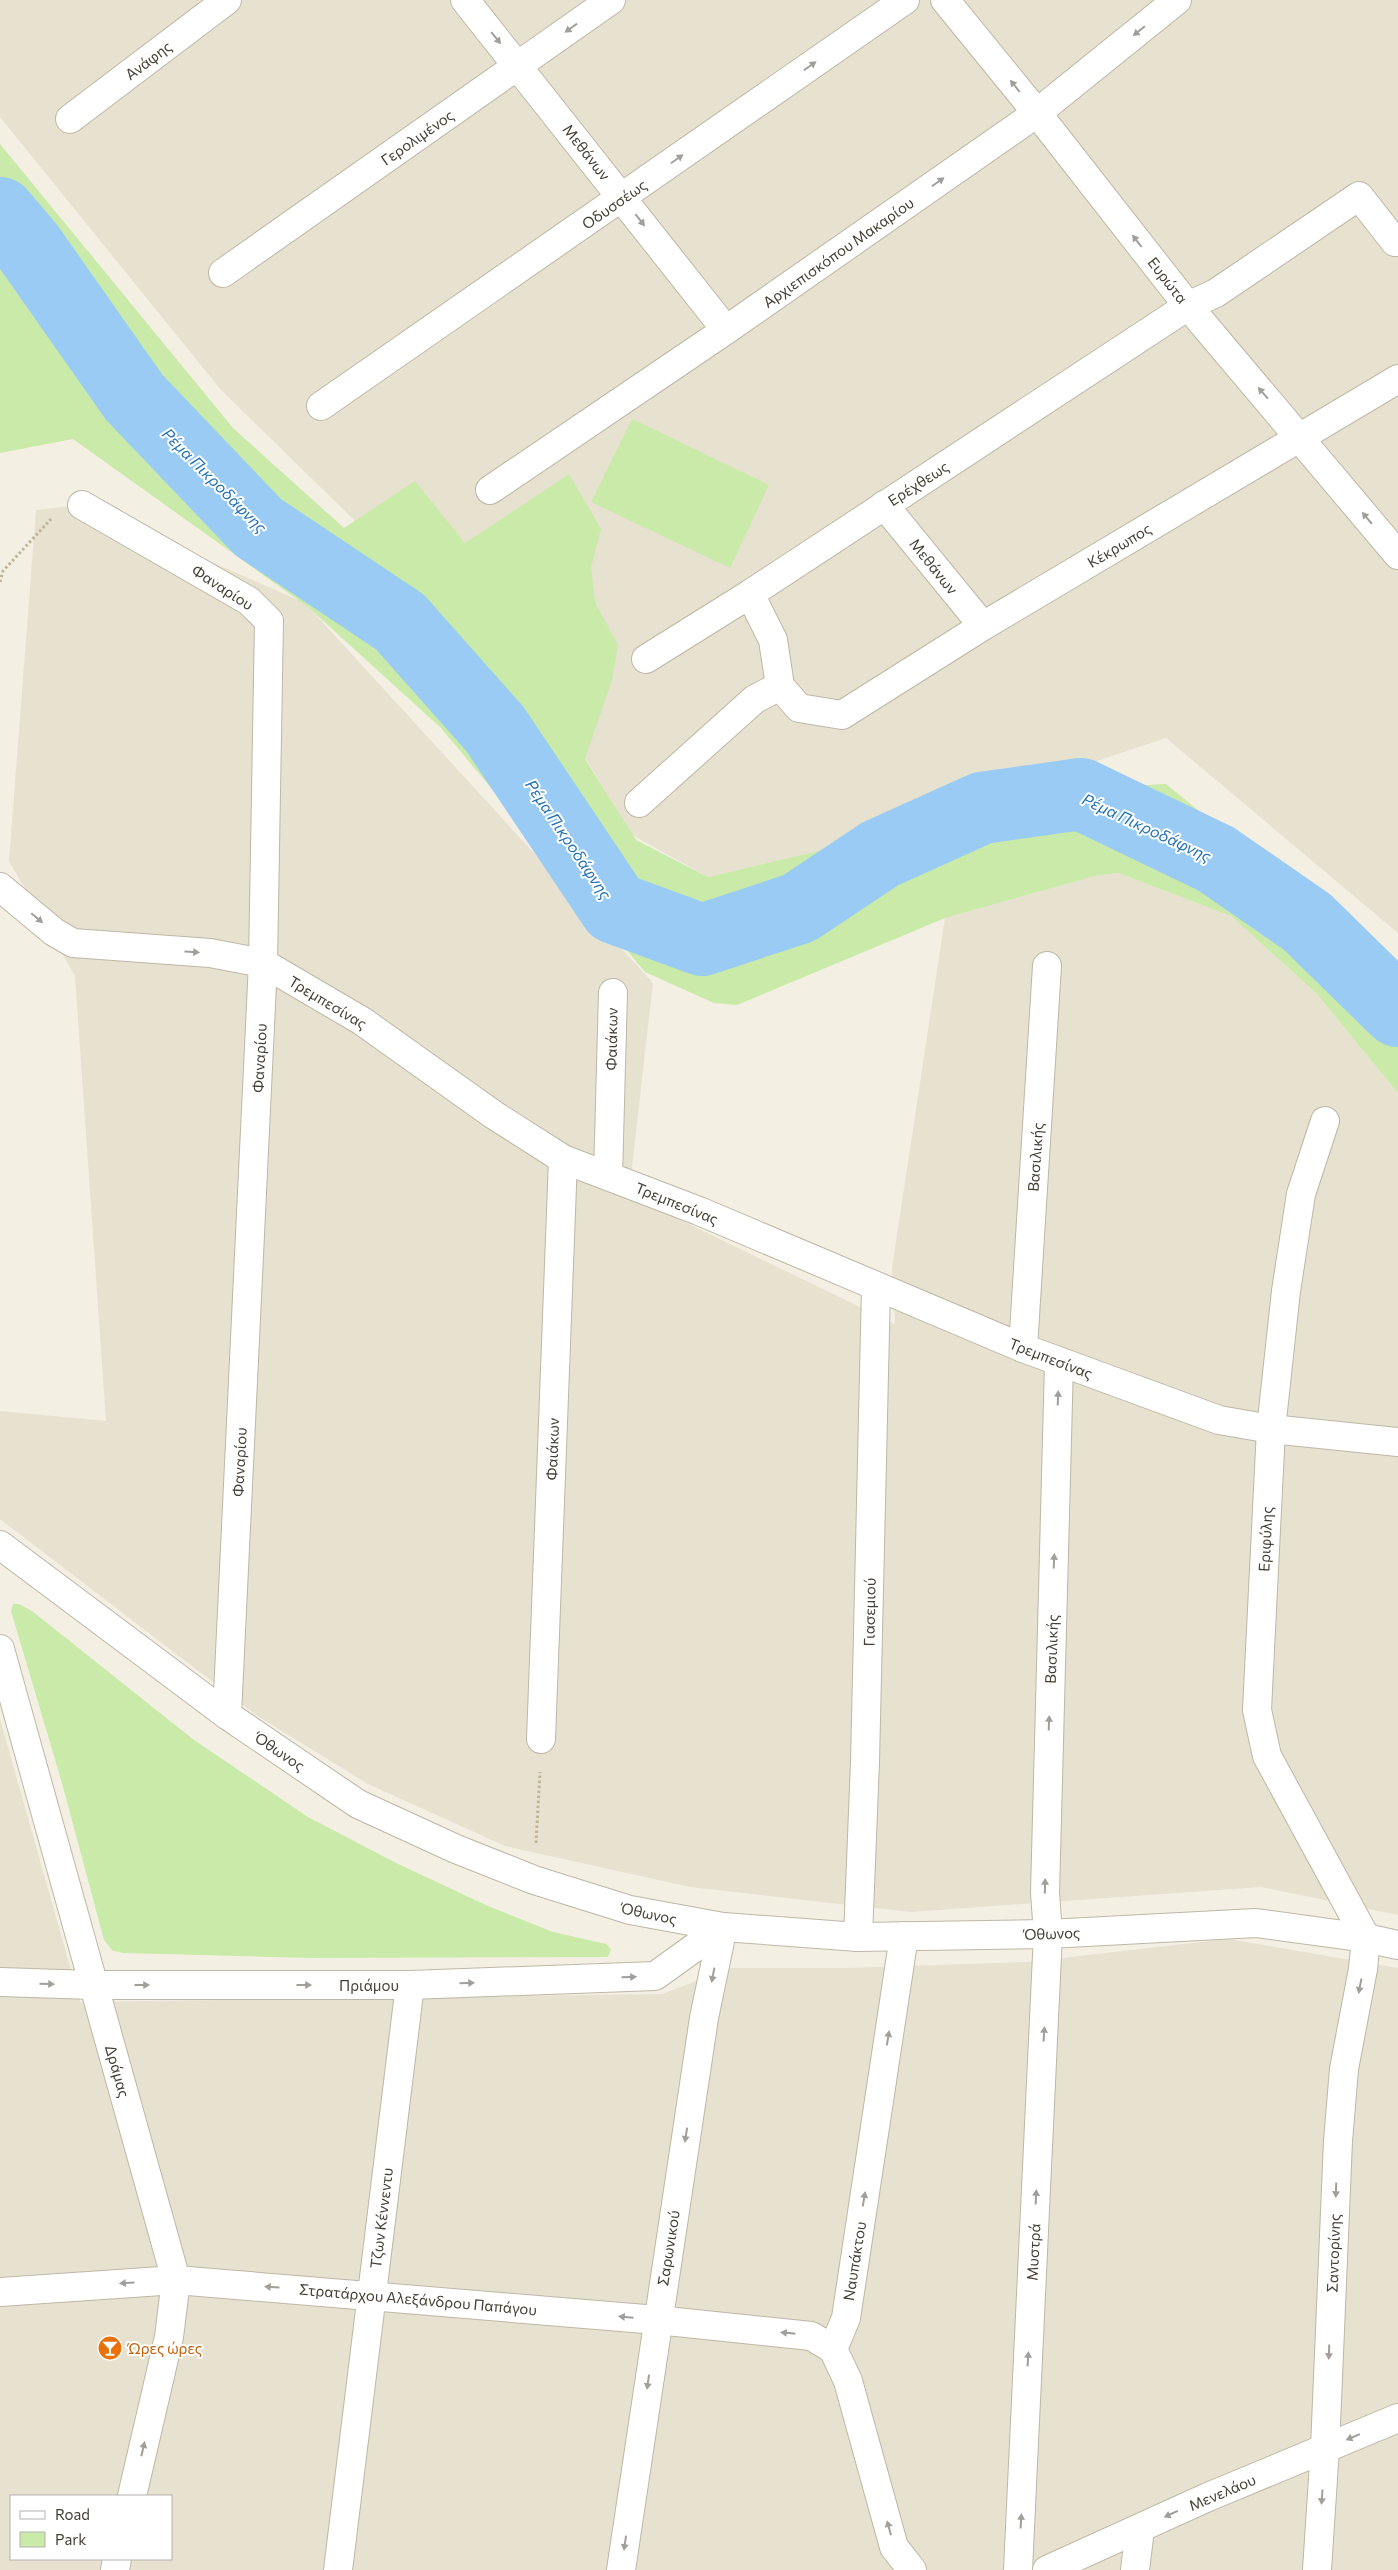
<svg xmlns="http://www.w3.org/2000/svg" width="1398" height="2570" font-family="Commissioner,sans-serif">
  <style>
    .residential { fill: #e7e1d0; fill-rule: evenodd }
    .green { fill: #c9eaa8 }
    .lines { fill: none; stroke-linecap: round; stroke-linejoin: round }
    .river { stroke: #99cbf5; stroke-width: 72 }
    .minor-casing { stroke: #bfb7a5; stroke-width: 30 }
    .path { stroke: #c1b495; stroke-width: 3; stroke-dasharray: 2.5 2.5; stroke-linecap: butt }
    .minor { stroke: #fff; stroke-width: 28 }
    .oneway { fill: #a29e99 }
    .labels { text-anchor: middle; dominant-baseline: central; stroke-width: 4; stroke-linejoin: round; paint-order: stroke }
    .street-label { font-size: 15px; fill: #453e33; stroke: #fff }
    .food-label { font-size: 15px; fill: #c56008; stroke: #fff; text-anchor: start }
    .water-label { font-size: 16px; font-style: italic; fill: #2573b7; stroke: #fff }
  </style>
  <rect width="100%" height="100%" fill="#f3efe3"/>
  <g class="residential">
    <path d="M 0,0 L 1398,0 L 1398,933 L 1166,738 L 840,846 L 708,877 L 632,835 L 567,728 L 221,390 L 0,117 Z"/>
    <path d="M 82,505 L 305,603 L 653,983 L 632,1167 L 633,1197 L 895,1324 L 892,1268 L 945,918 L 1095,876 L 1118,873 L 1231,916 L 1316,993 L 1398,1093 L 1398,1915 L 1261,1887 L 911,1912 L 690,1887 L 505,1846 L 368,1784 L 256,1715 L 0,1519 L 0,1411 L 106,1421 L 75,976 L 9,861 L 36,510 Z"/>
    <path d="M 0,1719 L 80,2002 L 662,1994 L 731,1968 L 848,1968 L 1027,1962 L 1228,1939 L 1398,1968 L 1398,2570 L 0,2570 ZM 11,2496 L 171,2496 L 171,2559 L 11,2559 Z"/>
  </g>
  <g class="green">
    <path d="M 0,144 L 233,428 L 344,528 L 415,481 L 465,543 L 569,474 L 601,529 L 591,567 L 595,602 L 618,645 L 612,680 L 585,759 L 636,840 L 708,877 L 840,846 L 987,794 L 1166,784 L 1331,919 L 1398,966 L 1398,1093 L 1316,993 L 1231,916 L 1118,873 L 1095,876 L 945,918 L 737,1005 L 714,1003 L 645,972 L 441,728 L 308,607 L 73,439 L 0,453 Z"/>
    <path d="M 632,419 L 769,485 L 730,568 L 591,502 Z"/>
    <path d="M 13,1604 L 19,1604 L 32,1611 L 194,1740 L 308,1817 L 396,1863 L 488,1906 L 553,1932 L 606,1944 L 611,1949 L 608,1957 L 309,1958 L 124,1953 L 113,1951 L 104,1940 L 62,1783 L 11,1611 Z"/>
  </g>
  <g class="lines">
    <path class="river" d="M 0,213 L 28,246 L 134,397 L 258,527 L 400,622 L 495,729 L 615,908 L 702,940 L 799,908 L 880,854 L 982,808 L 1081,794 L 1216,859 L 1307,922 L 1398,1011"/>
    <defs>
      <g id="minor">
        <path d="M 465,0 L 726,330"/>
        <path d="M 945,0 L 1037,113 L 1188,306 L 1398,555"/>
        <path d="M 70,119 L 227,0"/>
        <path d="M 223,273 L 611,0"/>
        <path d="M 321,406 L 905,0"/>
        <path d="M 490,490 L 726,330 L 1037,113 L 1177,0"/>
        <path d="M 82,505 L 249,601 L 269,621 L 263,963 L 227,1715"/>
        <path d="M 884,505 L 983,626"/>
        <path d="M 750,594 L 773,640 L 780,686 L 799,708 L 842,715 L 983,626 L 1398,379"/>
        <path d="M 646,659 L 750,594 L 1188,306 L 1216,293 L 1359,196 L 1395,242"/>
        <path d="M 639,803 L 755,699 L 780,686"/>
        <path d="M 0,887 L 54,932 L 73,943 L 210,953 L 263,963 L 362,1021 L 494,1115 L 563,1159 L 699,1211 L 1023,1348 L 1219,1420 L 1271,1429 L 1398,1442"/>
        <path d="M 608,1176 L 613,993"/>
        <path d="M 1023,1348 L 1047,966"/>
        <path d="M 0,1545 L 227,1715 L 358,1804 L 456,1849 L 534,1880 L 630,1910 L 723,1927 L 858,1937 L 1048,1934 L 1256,1923 L 1366,1938 L 1398,1945"/>
        <path d="M 0,1649 L 176,2280 L 169,2337 L 132,2496"/>
        <path d="M 541,1739 L 563,1159"/>
        <path d="M 904,1936 L 846,2318 L 833,2349 L 848,2381 L 894,2547 L 912,2570"/>
        <path d="M 858,1937 L 865,1762 L 876,1287"/>
        <path d="M 0,1982 L 93,1985 L 410,1985 L 655,1976 L 723,1927"/>
        <path d="M 0,2292 L 176,2280 L 657,2320 L 811,2336 L 833,2349"/>
        <path d="M 115,2570 L 117,2559"/>
        <path d="M 338,2570 L 410,1985"/>
        <path d="M 621,2570 L 704,2018 L 723,1927"/>
        <path d="M 1018,2570 L 1048,1934 L 1045,1893 L 1059,1363"/>
        <path d="M 1047,2570 L 1208,2497 L 1398,2418"/>
        <path d="M 1135,2570 L 1140,2529"/>
        <path d="M 1317,2570 L 1325,2448 L 1338,2141 L 1344,2069 L 1363,1969 L 1366,1938 L 1267,1756 L 1257,1710 L 1271,1429 L 1286,1291 L 1301,1194 L 1325,1121"/>
      </g>
    </defs>
    <use href="#minor" class="minor-casing"/>
    <g class="path">
      <path d="M 0,582 L 3,571 L 51,519"/>
      <path d="M 536,1843 L 540,1772"/>
    </g>
    <use href="#minor" class="minor"/>
  </g>
  <defs><path id="oneway-solid" d="M-6-.8H1V-3.2L6.5 0L1 3.2V.8H-6Z" transform="scale(1.25)"/></defs>
  <g class="oneway">
    <use href="#oneway-solid" transform="translate(571 28) rotate(144)"/>
    <use href="#oneway-solid" transform="translate(1139 31) rotate(141)"/>
    <use href="#oneway-solid" transform="translate(496 38) rotate(51)"/>
    <use href="#oneway-solid" transform="translate(810 66) rotate(-35)"/>
    <use href="#oneway-solid" transform="translate(1015 86) rotate(-129)"/>
    <use href="#oneway-solid" transform="translate(677 159) rotate(-35)"/>
    <use href="#oneway-solid" transform="translate(938 182) rotate(-35)"/>
    <use href="#oneway-solid" transform="translate(640 220) rotate(52)"/>
    <use href="#oneway-solid" transform="translate(1137 241) rotate(-128)"/>
    <use href="#oneway-solid" transform="translate(1263 393) rotate(-131)"/>
    <use href="#oneway-solid" transform="translate(1367 518) rotate(-130)"/>
    <use href="#oneway-solid" transform="translate(37 918) rotate(40)"/>
    <use href="#oneway-solid" transform="translate(192 952) rotate(4)"/>
    <use href="#oneway-solid" transform="translate(1058 1398) rotate(-88)"/>
    <use href="#oneway-solid" transform="translate(1054 1561) rotate(-88)"/>
    <use href="#oneway-solid" transform="translate(1049 1723) rotate(-88)"/>
    <use href="#oneway-solid" transform="translate(1045 1886) rotate(-89)"/>
    <use href="#oneway-solid" transform="translate(713 1975) rotate(101)"/>
    <use href="#oneway-solid" transform="translate(629 1977) rotate(-2)"/>
    <use href="#oneway-solid" transform="translate(467 1983) rotate(-2)"/>
    <use href="#oneway-solid" transform="translate(47 1984) rotate(2)"/>
    <use href="#oneway-solid" transform="translate(142 1985)"/>
    <use href="#oneway-solid" transform="translate(304 1985)"/>
    <use href="#oneway-solid" transform="translate(1360 1986) rotate(101)"/>
    <use href="#oneway-solid" transform="translate(1044 2034) rotate(-87)"/>
    <use href="#oneway-solid" transform="translate(888 2038) rotate(-81)"/>
    <use href="#oneway-solid" transform="translate(686 2135) rotate(99)"/>
    <use href="#oneway-solid" transform="translate(1336 2190) rotate(92)"/>
    <use href="#oneway-solid" transform="translate(1036 2197) rotate(-87)"/>
    <use href="#oneway-solid" transform="translate(864 2199) rotate(-81)"/>
    <use href="#oneway-solid" transform="translate(127 2283) rotate(176)"/>
    <use href="#oneway-solid" transform="translate(272 2287) rotate(-176)"/>
    <use href="#oneway-solid" transform="translate(626 2317) rotate(-175)"/>
    <use href="#oneway-solid" transform="translate(788 2333) rotate(-174)"/>
    <use href="#oneway-solid" transform="translate(1329 2352) rotate(92)"/>
    <use href="#oneway-solid" transform="translate(1028 2359) rotate(-87)"/>
    <use href="#oneway-solid" transform="translate(648 2382) rotate(98)"/>
    <use href="#oneway-solid" transform="translate(1353 2437) rotate(157)"/>
    <use href="#oneway-solid" transform="translate(143 2449) rotate(-77)"/>
    <use href="#oneway-solid" transform="translate(1322 2497) rotate(94)"/>
    <use href="#oneway-solid" transform="translate(1171 2514) rotate(155)"/>
    <use href="#oneway-solid" transform="translate(1021 2521) rotate(-87)"/>
    <use href="#oneway-solid" transform="translate(889 2528) rotate(-105)"/>
    <use href="#oneway-solid" transform="translate(625 2543) rotate(98)"/>
  </g>
  <defs>
    <symbol id="bar-disc" viewBox="-11 -11 22 22"><circle r="9.5" fill="#e8710a" stroke="#fff"/><path d="M-6-5H6L.8 .8V4.5H3.5V6h-7V4.5H-.8V.8Z" fill="#fff"/></symbol>
  </defs>
  <g fill-rule="evenodd">
    <use href="#bar-disc" x="96" y="2334" width="28" height="28"/>
  </g>
  <g class="labels">
    <g class="street-label">
      <text transform="translate(148 60) rotate(-37)">Ανάφης</text>
      <text transform="translate(417 137) rotate(-35)">Γερολιμένος</text>
      <text transform="translate(587 152) rotate(52)">Μεθάνων</text>
      <text transform="translate(614 204) rotate(-35)">Οδυσσέως</text>
      <text transform="translate(838 252) rotate(-35)">Αρχιεπισκόπου Μακαρίου</text>
      <text transform="translate(1168 280) rotate(52)">Ευρώτα</text>
      <text transform="translate(918 483) rotate(-33)">Ερέχθεως</text>
      <text transform="translate(1119 545) rotate(-31)">Κέκρωπος</text>
      <text transform="translate(934 566) rotate(51)">Μεθάνων</text>
      <text transform="translate(223 587) rotate(33)">Φαναρίου</text>
      <text transform="translate(328 1002) rotate(31)">Τρεμπεσίνας</text>
      <text transform="translate(611 1039) rotate(-89)">Φαιάκων</text>
      <text transform="translate(259 1058) rotate(-87)">Φαναρίου</text>
      <text transform="translate(1035 1157) rotate(-86)">Βασιλικής</text>
      <text transform="translate(677 1203) rotate(22)">Τρεμπεσίνας</text>
      <text transform="translate(1051 1358) rotate(21)">Τρεμπεσίνας</text>
      <text transform="translate(552 1449) rotate(-88)">Φαιάκων</text>
      <text transform="translate(239 1462) rotate(-87)">Φαναρίου</text>
      <text transform="translate(1265 1539) rotate(-87)">Εριφύλης</text>
      <text transform="translate(869 1612) rotate(-89)">Γιασεμιού</text>
      <text transform="translate(1051 1649) rotate(-88)">Βασιλικής</text>
      <text transform="translate(280 1751) rotate(34)">Όθωνος</text>
      <text transform="translate(649 1913) rotate(12)">Όθωνος</text>
      <text transform="translate(1052 1933) rotate(-2)">Όθωνος</text>
      <text x="369" y="1985">Πριάμου</text>
      <text transform="translate(118 2071) rotate(74)">Δράμας</text>
      <text transform="translate(381 2218) rotate(-83)">Τζων Κέννεντυ</text>
      <text transform="translate(668 2248) rotate(-81)">Σαρωνικού</text>
      <text transform="translate(1033 2252) rotate(-87)">Μυστρά</text>
      <text transform="translate(1333 2253) rotate(-88)">Σαντορίνης</text>
      <text transform="translate(854 2261) rotate(-81)">Ναυπάκτου</text>
      <text transform="translate(418 2299) rotate(5)">Στρατάρχου Αλεξάνδρου Παπάγου</text>
      <text transform="translate(1222 2492) rotate(-23)">Μενελάου</text>
    </g>
    <g class="food-label">
      <text x="128" y="2348">Ώρες ώρες</text>
    </g>
    <g class="water-label">
      <text transform="translate(215 480) rotate(45)">Ρέμα Πικροδάφνης</text>
      <text transform="translate(1147 827) rotate(25)">Ρέμα Πικροδάφνης</text>
      <text transform="translate(569 839) rotate(56)">Ρέμα Πικροδάφνης</text>
    </g>
  </g>
  <rect x="10" y="2495" width="162" height="65" fill="#ffffff" stroke="#b5b2ad"/>
  <rect x="20" y="2511" width="25" height="8" fill="#ffffff" stroke="#b5b2ad"/>
  <text x="55" y="2520" font-size="15" fill="#453e33">Road</text>
  <rect x="20" y="2532" width="25" height="15" fill="#c9eaa8" stroke="#b5b2ad"/>
  <text x="55" y="2545" font-size="15" fill="#453e33">Park</text>
</svg>
